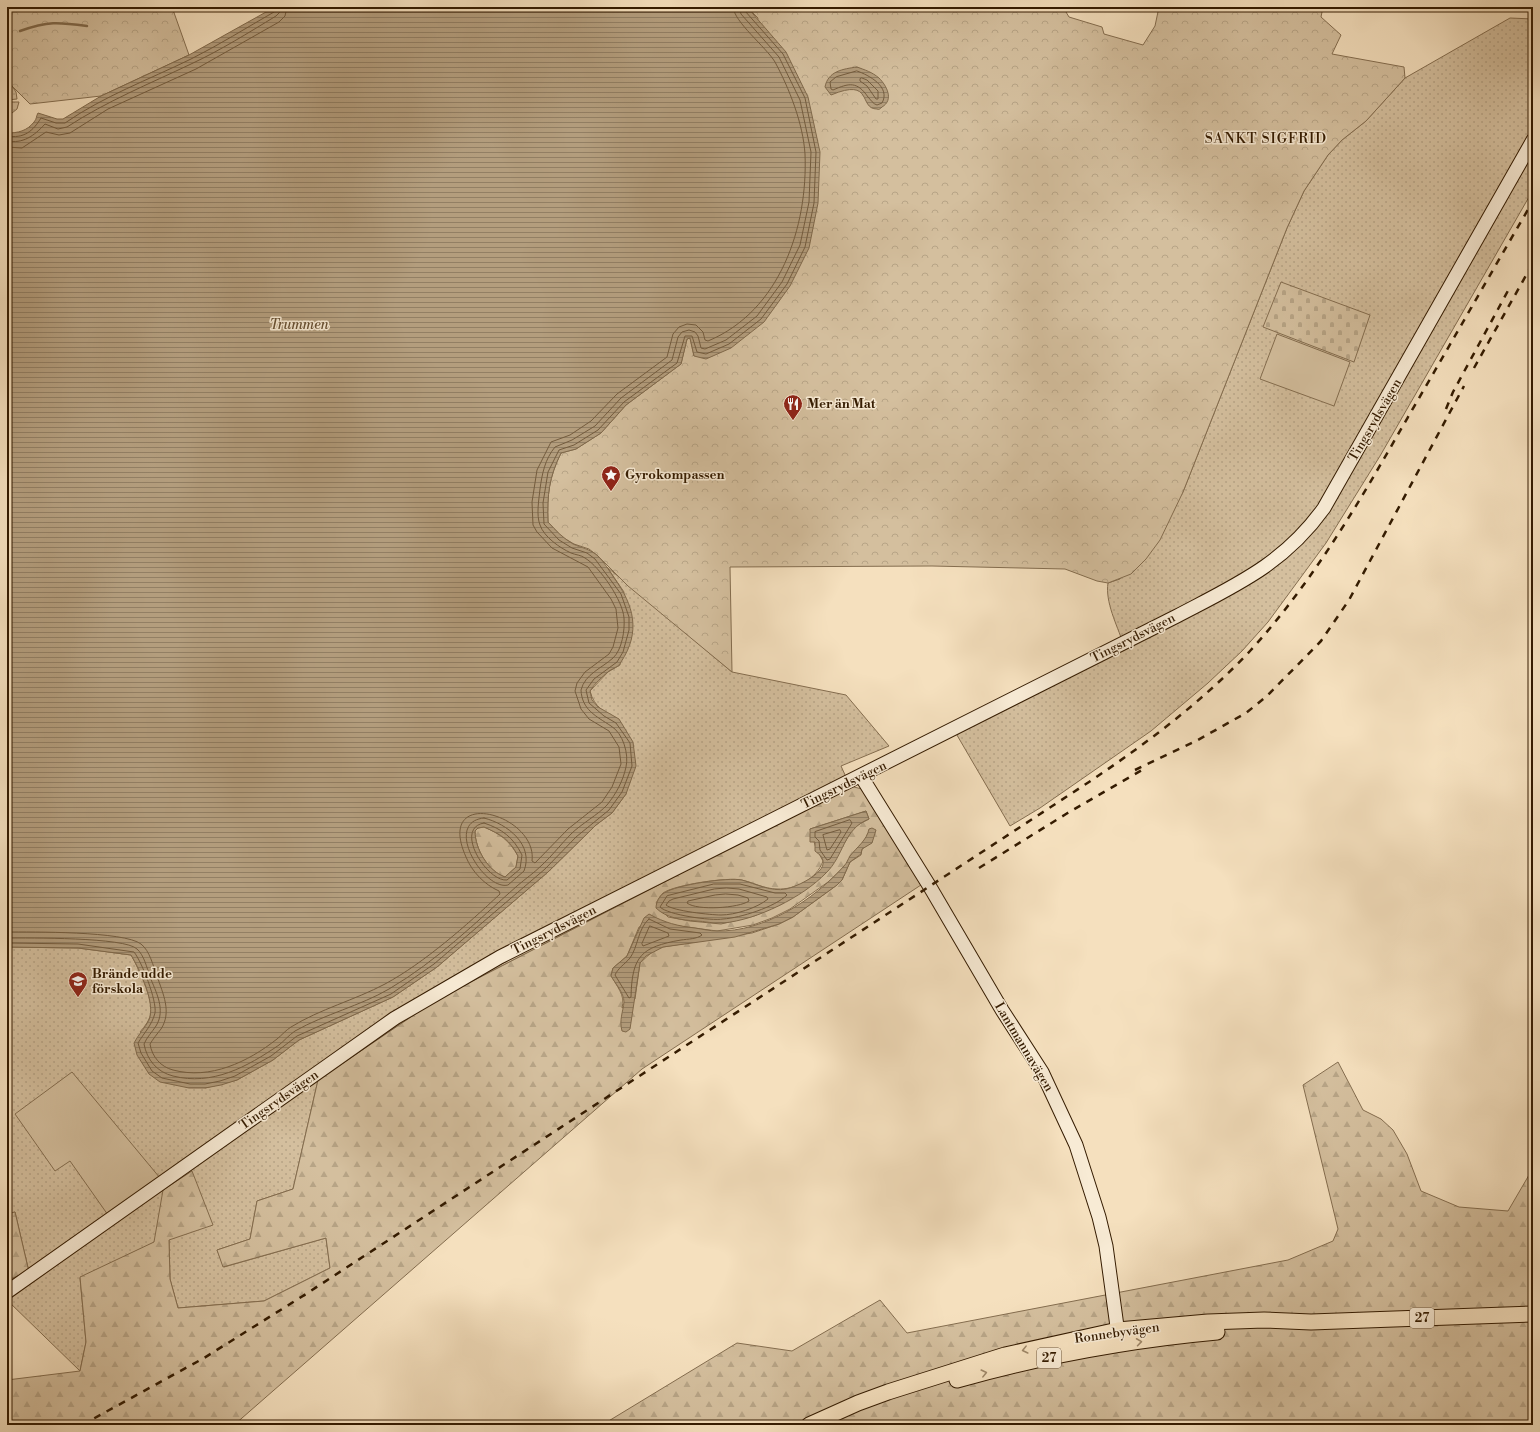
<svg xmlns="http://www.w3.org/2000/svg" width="1540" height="1432" font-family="'Libre Bodoni',serif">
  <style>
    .grass { fill: url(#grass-dots); stroke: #846d4f }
    .forest { fill: url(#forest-firs); stroke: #846d4f; fill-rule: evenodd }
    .cemetery { fill: url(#cemetery-stones); stroke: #846d4f }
    .park { fill: url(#park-crowns); stroke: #846d4f }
    .garden { fill: #d4bf9e; stroke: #846d4f }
    .water { fill: url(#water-rules); stroke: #80694b; fill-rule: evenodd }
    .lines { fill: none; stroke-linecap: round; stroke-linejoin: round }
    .shore { stroke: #745c3e; stroke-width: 1 }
    .stream { stroke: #80694b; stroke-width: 2.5 }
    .secondary-casing { stroke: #341b00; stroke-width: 15 }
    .primary-casing { stroke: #341b00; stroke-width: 17 }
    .secondary { stroke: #f8ebd5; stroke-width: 13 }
    .primary { stroke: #f5e0be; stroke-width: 15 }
    .rail { stroke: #341b00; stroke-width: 2.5; stroke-dasharray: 7 7; stroke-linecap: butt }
    .oneway { stroke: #9e8768 }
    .labels { text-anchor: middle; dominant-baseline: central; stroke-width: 3; stroke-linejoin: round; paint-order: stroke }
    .shield { fill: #f8ebd5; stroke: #6f5940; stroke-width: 1 }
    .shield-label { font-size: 12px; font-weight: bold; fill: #341b00 }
    .poi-label { font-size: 13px; font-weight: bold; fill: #341b00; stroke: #f8ebd5; text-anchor: start }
    .street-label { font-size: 13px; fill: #341b00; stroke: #f8ebd5 }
    .neighbourhood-label { font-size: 14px; letter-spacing: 1px; fill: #341b00; stroke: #f8ebd5 }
    .water-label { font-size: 14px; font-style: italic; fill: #674f32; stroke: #f8ebd5 }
  </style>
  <defs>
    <pattern id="grass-dots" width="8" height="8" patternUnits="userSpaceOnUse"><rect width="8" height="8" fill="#d4bf9e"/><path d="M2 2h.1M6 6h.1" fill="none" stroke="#b7a486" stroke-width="1.8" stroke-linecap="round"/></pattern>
    <pattern id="forest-firs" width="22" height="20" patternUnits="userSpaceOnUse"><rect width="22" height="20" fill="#d4bf9e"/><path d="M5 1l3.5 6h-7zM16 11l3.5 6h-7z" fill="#b7a486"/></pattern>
    <pattern id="cemetery-stones" width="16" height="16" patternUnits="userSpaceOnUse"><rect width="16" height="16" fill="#d4bf9e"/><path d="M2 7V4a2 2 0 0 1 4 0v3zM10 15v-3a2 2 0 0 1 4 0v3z" fill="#b7a486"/></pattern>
    <pattern id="park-crowns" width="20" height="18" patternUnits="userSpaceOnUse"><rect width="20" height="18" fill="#d4bf9e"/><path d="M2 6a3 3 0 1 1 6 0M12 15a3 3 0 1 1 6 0" fill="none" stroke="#b7a486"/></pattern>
    <pattern id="water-rules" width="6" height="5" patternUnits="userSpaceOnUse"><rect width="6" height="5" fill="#b39d7d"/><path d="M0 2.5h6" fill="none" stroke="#927f64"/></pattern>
  </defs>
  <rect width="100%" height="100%" fill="#f5e0be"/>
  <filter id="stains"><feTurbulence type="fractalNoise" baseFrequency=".005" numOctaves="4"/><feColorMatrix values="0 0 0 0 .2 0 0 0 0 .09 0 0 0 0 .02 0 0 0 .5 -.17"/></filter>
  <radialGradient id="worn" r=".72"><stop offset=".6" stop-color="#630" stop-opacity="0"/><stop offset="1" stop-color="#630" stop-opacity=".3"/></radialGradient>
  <g class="grass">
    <path d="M 1510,18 L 1533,19 L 1533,190 L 1380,456 L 1326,543 L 1268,622 L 1242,651 L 1208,683 L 1151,731 L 1040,808 L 1010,826 L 954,730 L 1123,643 C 1117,625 1105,602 1108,583 L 1120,579 L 1183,492 L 1287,228 L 1304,191 L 1328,155 L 1342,140 L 1366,121 L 1405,78 Z"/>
    <path d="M 7,85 L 12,86 L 16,92 L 17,99 L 7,100 Z"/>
    <path d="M 7,102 L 19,102 L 17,109 L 7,117 Z"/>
    <path d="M 607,567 L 732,672 L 846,695 L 889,746 L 841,766 L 850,786 L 436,1000 L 318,1080 L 293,1189 L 257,1201 L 250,1239 L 217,1250 L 224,1267 L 326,1238 L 330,1268 L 264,1301 L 178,1308 L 170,1279 L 169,1240 L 155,1242 L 80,1278 L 86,1342 L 80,1371 L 7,1300 L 7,1280 L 29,1272 L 15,1212 L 7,1214 L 7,947 L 78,948 L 131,955 C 138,967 153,1000 151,1012 C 150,1020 145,1026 140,1032 L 205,1088 L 237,1080 L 273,1060 L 299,1040 L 393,997 L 437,967 L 548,872 L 596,825 L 612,813 L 626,794 L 619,720 C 605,713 594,707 590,691 L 608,672 L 620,665 L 624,592 Z"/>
  </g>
  <g class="forest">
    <path d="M 850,786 L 866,790 L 924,883 L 642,1069 L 234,1425 L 7,1425 L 7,1380 L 80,1371 L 86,1342 L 80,1277 L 154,1242 L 163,1190 L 192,1171 L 213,1225 L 169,1240 L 170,1279 L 178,1308 L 264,1301 L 330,1268 L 326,1238 L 223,1267 L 217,1250 L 250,1239 L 257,1201 L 293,1189 L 318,1080 L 436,1000 ZM 866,811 L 869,819 L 854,827 L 834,860 L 782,904 L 754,916 L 721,924 L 690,921 L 668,917 L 656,903 C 658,900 660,896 663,893 C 674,885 727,877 741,880 C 753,882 764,889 777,889 C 795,890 817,879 823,861 L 816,848 L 810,829 ZM 868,833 L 872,842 L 862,849 L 861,855 L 850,862 L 842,880 L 837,885 L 793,917 L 779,924 L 752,933 L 663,947 L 653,951 L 640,963 L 635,999 L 622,1008 C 626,995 616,986 611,975 L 613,968 L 627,956 L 639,927 L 661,921 L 671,925 L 717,931 L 753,925 L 772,918 L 790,909 L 828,882 L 846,865 L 851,855 L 865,840 Z"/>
    <path d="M 484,827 C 500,834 509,840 518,856 L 516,867 L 505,877 C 488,871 475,849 475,831 L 478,828 Z"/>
    <path d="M 1338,1062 L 1363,1110 L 1381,1119 L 1393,1130 L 1407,1154 L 1421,1191 L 1459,1207 L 1508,1211 L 1529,1175 L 1533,1160 L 1533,1425 L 602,1425 L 737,1343 L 792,1351 L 880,1300 L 907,1333 L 1288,1260 L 1333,1241 L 1338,1229 L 1303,1085 Z"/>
    <path d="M 15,1212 L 29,1272 L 7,1280 L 7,1214 Z"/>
  </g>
  <path class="cemetery" d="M 1281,282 L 1370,315 L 1354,362 L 1263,327 Z"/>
  <g class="park">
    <path d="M 15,7 L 172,7 L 189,55 L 101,96 L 30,104 L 12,86 L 7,85 L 7,10 Z"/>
    <path d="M 747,7 L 1063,7 L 1069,17 L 1102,27 L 1104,34 L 1143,45 L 1155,26 L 1159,7 L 1323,7 L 1321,17 L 1341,35 L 1332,54 L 1404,67 L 1405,78 L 1366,121 L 1342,140 L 1328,155 L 1304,191 L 1287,228 L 1183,492 L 1160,540 L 1146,559 L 1131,574 L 1108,583 L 1097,581 L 1065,569 L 932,566 L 730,567 L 732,672 L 628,586 L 598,556 L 589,549 L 574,544 L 562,537 L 548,522 C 547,494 549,478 561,453 L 576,449 L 601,433 L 626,405 L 681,364 L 687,339 L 690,338 L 694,356 L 758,18 Z"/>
  </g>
  <g class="garden">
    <path d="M 1277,334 L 1350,362 L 1334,406 L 1260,379 Z"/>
    <path d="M 72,1072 L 160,1178 L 108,1215 L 70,1161 L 55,1171 L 15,1114 Z"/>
  </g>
  <g class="water">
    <path d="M 275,7 L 747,7 L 786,52 L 808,97 L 820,152 L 818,203 L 809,248 L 790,286 L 764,322 L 731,348 L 706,359 L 694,356 L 690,338 L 687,339 L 681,364 L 626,405 L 601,433 L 576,449 L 561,453 C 549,477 547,495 548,522 C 556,531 563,538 573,544 C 582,548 590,549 598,556 C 604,562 609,570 614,578 C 634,605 641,632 621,662 C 619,667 613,668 609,671 C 602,677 595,683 590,691 L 592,700 L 598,707 L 619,719 L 633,742 L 636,766 L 626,794 L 612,813 L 596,825 L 548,872 L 437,967 L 393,997 L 299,1040 L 273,1060 L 237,1080 L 221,1085 L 205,1088 L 189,1088 L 160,1082 L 149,1074 L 137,1055 L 134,1043 C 138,1035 145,1028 149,1020 C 156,1004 140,970 131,955 L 78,948 L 7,947 L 7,133 C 18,133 27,131 34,122 C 37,119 36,116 38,113 L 57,119 L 63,119 L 101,96 L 189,55 ZM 484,827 C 502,835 509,839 518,856 L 516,867 L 505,877 C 488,871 475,849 475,831 L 478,828 Z"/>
    <path d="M 857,67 C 865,70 872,72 879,78 C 887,86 894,100 882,107 C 880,109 879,110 877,109 C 858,109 874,77 831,95 L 825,87 C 828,71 843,69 857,67 Z"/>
    <path d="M 866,811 L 869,819 C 843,829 844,856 826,873 C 803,897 757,920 723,923 C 714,924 704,921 696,921 C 682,920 666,918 656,908 C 656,903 659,896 664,893 C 676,885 728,877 742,880 C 756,884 771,892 786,889 C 796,887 830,872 822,858 C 821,855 817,853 815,851 L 815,842 L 810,842 L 810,829 Z"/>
    <path d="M 872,828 L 876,830 L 872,843 L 862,849 L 861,854 L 850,862 L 842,880 L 837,885 L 793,917 L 779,924 L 735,937 L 663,947 L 646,956 L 640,963 L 630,1029 L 626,1032 L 622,1031 C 619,1020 623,1012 624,1002 C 624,993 615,983 611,976 L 613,968 L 627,956 L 644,918 L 649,914 C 665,923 678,926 695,928 C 702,929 710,931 717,931 C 764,932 814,900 844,866 C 847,863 848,859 850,856 C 857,847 867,840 869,829 Z"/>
  </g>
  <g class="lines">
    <g class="shore">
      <path d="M 857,71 C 869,75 891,87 882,103 L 877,105 C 873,104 871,100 868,97 C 857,81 849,83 833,90 L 831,89 L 830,82 L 836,77 Z"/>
      <path d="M 862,78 L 867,80 L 878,91 L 878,99 L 876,99 L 867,86 L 860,81 L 860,79 Z"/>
      <path d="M 7,136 C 24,139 33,131 41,118 L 56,123 L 65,123 C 104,96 148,80 191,59 C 219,45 246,28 274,12 L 276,7"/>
      <path d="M 7,141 C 23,144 34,136 45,124 L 58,129 L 67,127 C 107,101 149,84 191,64 C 221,50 248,33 276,16 L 280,12 L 281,7"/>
      <path d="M 7,147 L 22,148 L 46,132 L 59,135 L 70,133 L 108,109 L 196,69 L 279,22 L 285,16 L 287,7"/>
      <path d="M 484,818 C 508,824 534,845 524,871 L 508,885 C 484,891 442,822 484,818 Z"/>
      <path d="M 850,820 L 852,823 L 830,859 L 827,860 L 820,850 L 819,841 L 815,837 L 815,832 Z"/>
      <path d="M 484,823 C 502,829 513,837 522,855 L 520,869 L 507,880 C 487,882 453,828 484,823 Z"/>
      <path d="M 840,830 L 841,832 L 830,849 L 827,850 L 823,835 Z"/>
      <path d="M 714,884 L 740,884 L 775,893 L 785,893 L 787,895 C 775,907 740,918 723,919 C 711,921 668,915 660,907 L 667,896 Z"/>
      <path d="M 727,888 L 739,889 L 767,897 L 768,899 C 757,908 735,915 721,915 C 711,915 673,911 666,905 L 669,901 L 673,899 L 714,889 Z"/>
      <path d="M 726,894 L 738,895 L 748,898 L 749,901 C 739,908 697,911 687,903 L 688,901 L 715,895 Z"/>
      <path d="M 649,919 L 670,929 L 700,933 L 702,935 C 697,939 688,939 681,940 C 641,947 632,956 631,997 L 629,998 L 615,975 C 618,968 625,964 630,958 C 638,947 638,928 649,919 Z"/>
      <path d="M 650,926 L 668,933 L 669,936 L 643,946 L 642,944 Z"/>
      <path d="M 7,932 C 31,932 124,931 141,944 C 150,951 153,966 157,976 C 163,994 172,1012 161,1029 C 157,1034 153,1039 150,1044 C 152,1057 161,1067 173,1070 C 210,1080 248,1062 277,1039 C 282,1035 286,1030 291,1027 C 320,1009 355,1000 385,984 C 424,963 467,925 500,894 L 499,891 C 485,885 472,872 466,857 C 434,785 538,814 532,861 L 535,863 L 568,829 L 602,802 L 612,787 L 621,764 L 619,747 L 609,731 L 589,719 L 581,709 L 575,691 L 577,683 L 585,672 L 609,654 L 613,647 L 618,628 L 616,609 L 611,599 L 588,567 L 552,548 L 537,532 L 533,525 L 532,502 L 537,470 L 551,442 L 570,435 L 591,421 L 617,394 L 667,357 L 673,334 L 679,327 L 687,324 L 696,325 L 703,332 L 705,340 L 708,341 C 780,311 808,227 805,154 C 803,123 789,88 775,62 C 766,47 734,22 733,7"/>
      <path d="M 7,938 C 28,938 125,937 137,949 C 144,955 147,968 150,977 C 156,992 166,1010 156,1026 C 152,1032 147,1037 144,1044 C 147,1060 157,1072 173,1076 C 212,1086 247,1067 279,1045 C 284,1041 289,1035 295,1031 C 325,1014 360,1006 389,989 C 437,961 476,922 517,886 C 525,879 534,873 542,865 C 552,856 561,844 571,834 C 581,824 599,814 607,805 C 616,794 623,781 626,767 C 629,754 623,733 611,726 C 596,716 582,710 581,690 C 585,674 602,668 613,658 C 622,650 625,630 624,618 C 623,601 600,567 585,558 C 581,555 576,555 571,553 C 560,548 544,537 540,525 C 536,515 539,499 540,489 C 542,474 545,459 555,447 L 572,440 L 595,426 L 621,398 L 672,360 L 678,337 L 682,332 L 689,330 L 695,332 L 698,336 L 701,348 L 705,349 L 726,340 L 757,316 L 782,282 L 800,245 L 809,202 L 811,152 L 800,100 L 779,57 L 741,14 L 739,7"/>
      <path d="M 7,943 L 78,944 L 134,952 C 142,962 157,1001 155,1013 C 152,1025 144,1033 138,1043 L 141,1053 L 152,1071 L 162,1078 L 190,1084 L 205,1084 L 220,1081 L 235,1076 L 271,1056 L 297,1036 L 391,994 L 434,964 L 545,869 L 576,837 L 609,810 L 622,792 L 632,766 L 630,743 L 616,723 L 604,716 L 589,703 L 586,690 L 594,679 L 617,662 L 623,652 L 629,630 L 629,617 L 621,594 L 595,559 L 587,553 L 572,548 L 559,540 L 544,524 L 543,503 L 548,472 L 559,450 L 574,445 L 598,430 L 624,402 L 677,363 L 685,336 L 692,336 L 697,352 L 706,354 L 729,344 L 761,319 L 787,284 L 805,247 L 814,203 L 816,152 L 805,98 L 783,54 L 745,11 L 744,7"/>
    </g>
    <path class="stream" d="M 20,31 C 48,21 58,22 87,26"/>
    <defs>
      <g id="secondary">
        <path d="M 861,776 L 930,887 L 1002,1010 L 1042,1072 L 1076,1145 L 1099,1217 L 1106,1246 L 1119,1341"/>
        <path d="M 7,1292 L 395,1018 L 500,957 L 1177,616 C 1236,585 1284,564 1324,508 L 1533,140"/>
      </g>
      <g id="primary">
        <path d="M 957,1380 C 1042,1356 1130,1340 1217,1332"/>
        <path d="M 809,1425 L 858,1403 L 888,1392 L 1005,1355 L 1118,1330 L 1208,1322 L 1264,1320 L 1311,1322 L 1533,1314"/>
      </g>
    </defs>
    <use href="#secondary" class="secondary-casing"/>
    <use href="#primary" class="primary-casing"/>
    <use href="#secondary" class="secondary"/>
    <use href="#primary" class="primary"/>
    <g class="rail">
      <path d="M 1474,368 L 1533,263"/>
      <path d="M 1446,409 L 1453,392 L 1510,287"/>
      <path d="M 1135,770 L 1196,741 L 1246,713 L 1267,696 L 1321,641 L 1349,600 L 1464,386"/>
      <path d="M 979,868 L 1066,814 L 1142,770"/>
      <path d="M 82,1425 L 204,1358 L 306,1294 L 1089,782 C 1147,743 1202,702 1250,651 C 1314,581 1361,499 1408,417 C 1450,345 1491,273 1533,201"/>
    </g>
  </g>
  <defs><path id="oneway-chevron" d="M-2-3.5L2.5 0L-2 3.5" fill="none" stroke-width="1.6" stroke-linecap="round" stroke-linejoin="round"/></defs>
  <g class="oneway">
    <use href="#oneway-chevron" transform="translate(1139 1342) rotate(-8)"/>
    <use href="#oneway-chevron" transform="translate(1025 1350) rotate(166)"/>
    <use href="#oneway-chevron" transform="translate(984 1373) rotate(-14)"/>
  </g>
  <defs>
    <symbol id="restaurant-pin" viewBox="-11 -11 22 30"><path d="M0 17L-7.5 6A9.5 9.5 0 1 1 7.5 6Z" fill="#8f2418" stroke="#f8ebd5"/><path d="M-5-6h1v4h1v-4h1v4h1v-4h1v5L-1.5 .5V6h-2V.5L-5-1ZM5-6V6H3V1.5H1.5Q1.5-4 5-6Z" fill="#fff"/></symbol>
    <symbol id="sight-pin" viewBox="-11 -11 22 30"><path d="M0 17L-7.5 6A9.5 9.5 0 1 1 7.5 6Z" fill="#8f2418" stroke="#f8ebd5"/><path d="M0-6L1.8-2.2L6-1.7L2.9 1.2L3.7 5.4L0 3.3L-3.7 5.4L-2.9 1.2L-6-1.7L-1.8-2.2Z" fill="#fff"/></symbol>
    <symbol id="school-pin" viewBox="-11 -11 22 30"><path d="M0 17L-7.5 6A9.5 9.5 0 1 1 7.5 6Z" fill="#8f2418" stroke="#f8ebd5"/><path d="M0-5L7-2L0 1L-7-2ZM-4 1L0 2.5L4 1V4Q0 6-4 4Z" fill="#fff"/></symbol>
  </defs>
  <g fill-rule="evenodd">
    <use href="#restaurant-pin" x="782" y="393" width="22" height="30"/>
    <use href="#sight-pin" x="600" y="464" width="22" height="30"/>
    <use href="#school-pin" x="67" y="970" width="22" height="30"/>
  </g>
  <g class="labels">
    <g class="shield">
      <rect x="1410" y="1308" width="24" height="20" rx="3"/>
      <rect x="1037" y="1348" width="24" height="20" rx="3"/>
    </g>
    <g class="shield-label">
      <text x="1422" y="1318">27</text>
      <text x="1049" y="1358">27</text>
    </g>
    <g class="poi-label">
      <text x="807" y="404">Mer än Mat</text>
      <text x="625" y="475">Gyrokompassen</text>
      <text x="92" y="974">Brände udde<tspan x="92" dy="15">förskola</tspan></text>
    </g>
    <g class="street-label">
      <text transform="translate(1375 420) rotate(-60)">Tingsrydsvägen</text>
      <text transform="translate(1133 638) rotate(-27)">Tingsrydsvägen</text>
      <text transform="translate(844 785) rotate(-26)">Tingsrydsvägen</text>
      <text transform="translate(554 930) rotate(-27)">Tingsrydsvägen</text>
      <text transform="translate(1024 1047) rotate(59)">Lantmannavägen</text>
      <text transform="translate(279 1100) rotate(-35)">Tingsrydsvägen</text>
      <text transform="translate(1117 1333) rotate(-8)">Ronnebyvägen</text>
    </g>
    <g class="neighbourhood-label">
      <text x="1266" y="139">SANKT SIGFRID</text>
    </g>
    <g class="water-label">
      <text x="299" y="325">Trummen</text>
    </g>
  </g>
  <rect width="1540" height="1432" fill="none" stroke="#f5e0be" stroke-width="24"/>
  <rect x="8" y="8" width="1524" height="1416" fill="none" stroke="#341b00" stroke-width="2"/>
  <rect x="12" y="12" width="1516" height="1408" fill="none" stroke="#341b00"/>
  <rect width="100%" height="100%" filter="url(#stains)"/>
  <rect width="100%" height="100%" fill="url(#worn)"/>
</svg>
